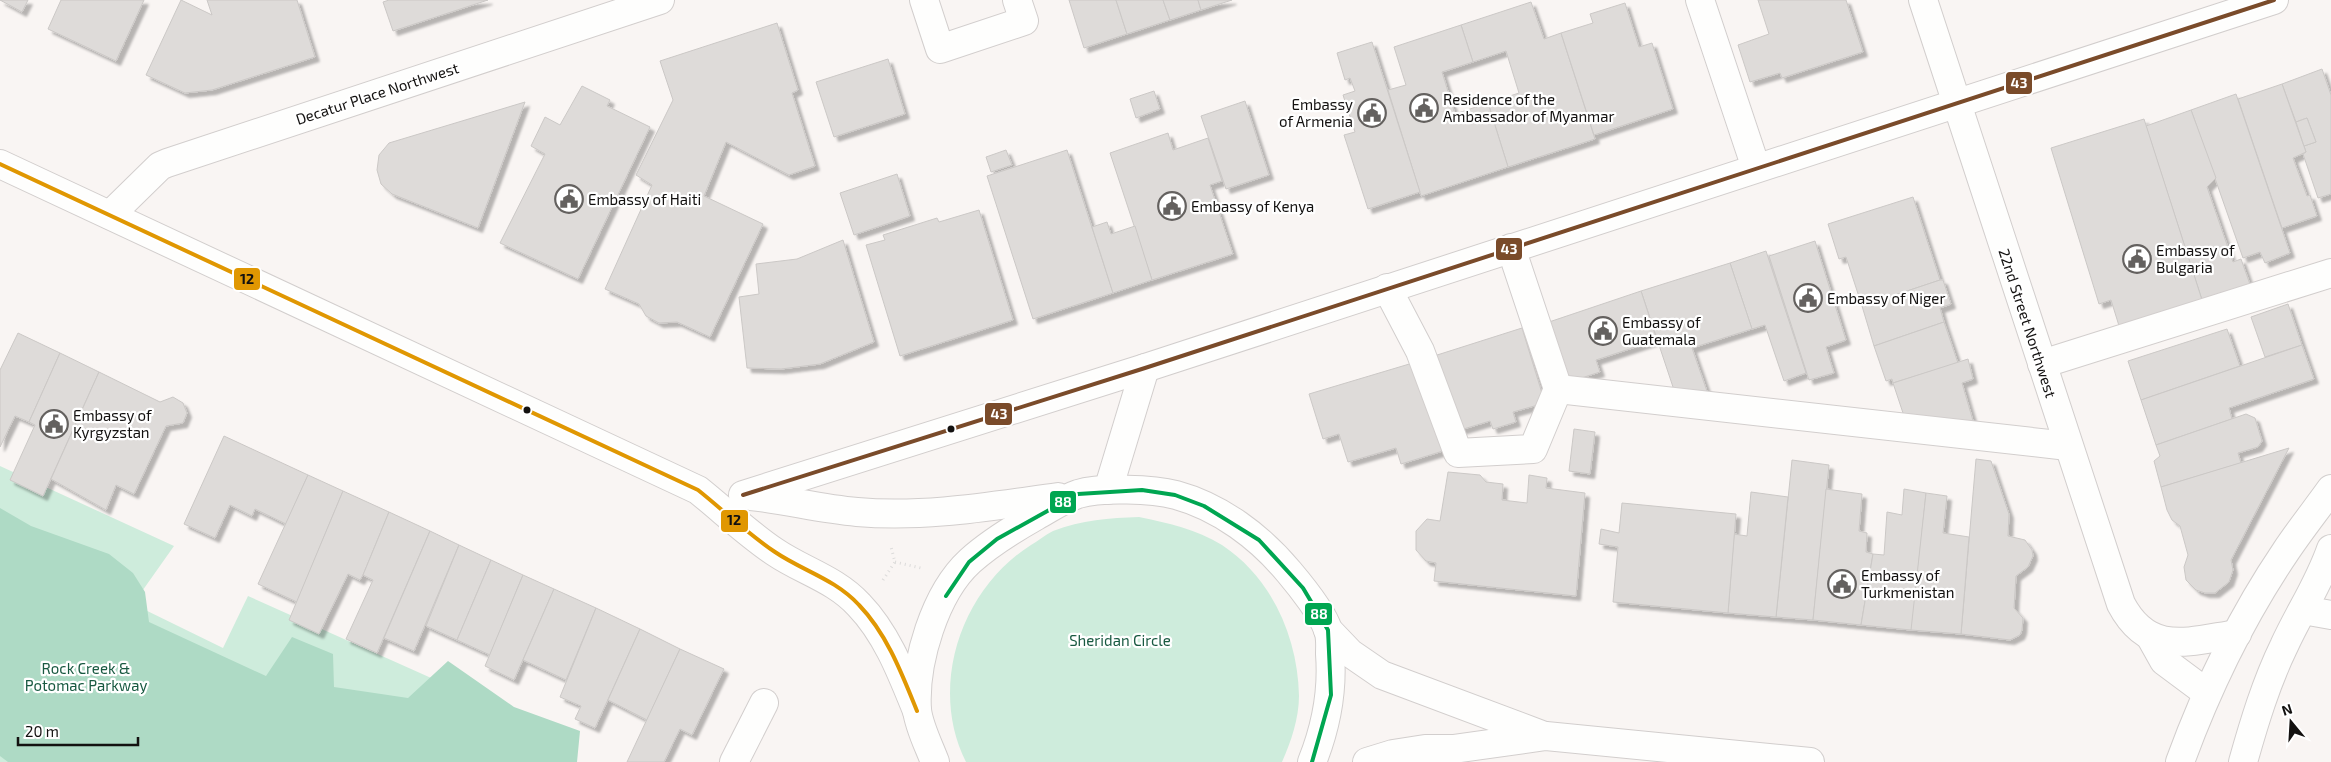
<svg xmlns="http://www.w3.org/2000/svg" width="2331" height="762" font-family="'Exo 2',sans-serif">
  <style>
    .green { fill: #ceecdc }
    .forest { fill: #aedac5 }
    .building { fill: #dedbd9; stroke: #cbc8c6; filter: url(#shadow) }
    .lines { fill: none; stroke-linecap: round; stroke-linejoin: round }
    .minor-casing { stroke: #d2cecd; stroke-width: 30 }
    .major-casing { stroke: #d2cecd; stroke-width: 30 }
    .path { stroke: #dcdbda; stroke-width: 3; stroke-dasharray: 1 4; stroke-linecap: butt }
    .minor { stroke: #fefefd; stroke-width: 28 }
    .major { stroke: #fefefd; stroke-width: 28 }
    .bus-1-casing { stroke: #fff; stroke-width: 8 }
    .bus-2-casing { stroke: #fff; stroke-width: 8 }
    .bus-3-casing { stroke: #fff; stroke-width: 8 }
    .bus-1 { stroke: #e09702; stroke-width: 4 }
    .bus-2 { stroke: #7a4b2a; stroke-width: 4 }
    .bus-3 { stroke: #00a651; stroke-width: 4 }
    .bus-dot { fill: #131110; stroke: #fff; stroke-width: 2 }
    .labels { text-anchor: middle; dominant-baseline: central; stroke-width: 4.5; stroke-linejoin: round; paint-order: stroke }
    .street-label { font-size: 15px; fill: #131110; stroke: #fff }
    .poi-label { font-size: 15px; fill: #131110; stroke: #fff; text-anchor: start }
    .park-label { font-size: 15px; fill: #185941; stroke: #fff }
    .line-badge { stroke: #fff; stroke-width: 2 }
    .badge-label { font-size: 14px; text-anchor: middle; font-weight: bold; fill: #fff }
    .pale-badge-label { font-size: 14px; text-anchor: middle; font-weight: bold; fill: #111 }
  </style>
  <defs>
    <filter id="shadow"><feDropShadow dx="4.5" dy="4.5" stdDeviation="1" flood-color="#0004"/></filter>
  </defs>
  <rect width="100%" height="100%" fill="#f9f5f3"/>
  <g class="green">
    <path d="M 0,466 L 174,546 L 133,604 L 223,648 L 248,596 L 565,738 L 546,762 L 0,762 Z"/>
    <path d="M 1139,517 C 1168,523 1196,529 1222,545 C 1272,578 1298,638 1299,696 C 1299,718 1291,742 1282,762 L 966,762 C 928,687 961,589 1031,545 C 1038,541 1045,535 1053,531 C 1082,520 1109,518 1139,517 Z"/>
  </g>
  <path class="forest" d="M 0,508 L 31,526 L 109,554 L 133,573 L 145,592 L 149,622 L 266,676 L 292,637 L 333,654 L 334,687 L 408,698 L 448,661 L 514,707 L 580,731 L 577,762 L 8,762 L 0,756 Z"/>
  <g class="building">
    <path d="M 0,0 L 28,0 L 22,12 Z"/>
    <path d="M 61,0 L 144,0 L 116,61 L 48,29 Z"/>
    <path d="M 181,0 L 212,15 L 207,0 L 297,0 L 315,57 L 212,90 L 185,93 L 146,75 Z"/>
    <path d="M 389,0 L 488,0 L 393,31 L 383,2 Z"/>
    <path d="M 1069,0 L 1116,0 L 1127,34 L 1084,48 Z"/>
    <path d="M 1116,0 L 1163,0 L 1170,20 L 1127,34 Z"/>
    <path d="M 1163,0 L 1198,0 L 1201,10 L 1170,20 Z"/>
    <path d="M 1198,0 L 1232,0 L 1201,10 Z"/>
    <path d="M 1758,0 L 1846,0 L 1863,52 L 1782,78 L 1780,73 L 1750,82 L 1738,45 L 1769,34 Z"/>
    <path d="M 1531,2 L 1544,39 L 1561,33 L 1595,139 L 1508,167 L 1488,103 L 1519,93 L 1506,51 L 1473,62 L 1461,25 Z"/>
    <path d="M 1625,3 L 1639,47 L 1652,43 L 1673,109 L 1594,135 L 1561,33 L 1593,23 L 1590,14 Z"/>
    <path d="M 777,23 L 798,90 L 792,93 L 815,166 L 789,175 L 726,142 L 704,196 L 763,224 L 710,337 L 677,322 L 659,323 L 646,316 L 639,304 L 605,289 L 652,185 L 636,175 L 673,100 L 660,61 Z"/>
    <path d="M 1461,25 L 1473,62 L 1442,72 L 1455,114 L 1488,103 L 1508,167 L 1421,196 L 1388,90 L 1406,85 L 1394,47 Z"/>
    <path d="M 1372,42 L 1420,192 L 1368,209 L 1344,135 L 1355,132 L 1343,95 L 1355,91 L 1350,78 L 1345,80 L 1337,53 Z"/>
    <path d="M 888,59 L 905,114 L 834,137 L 816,82 Z"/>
    <path d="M 2322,69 L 2331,95 L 2331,194 L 2318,198 L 2303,154 L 2306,152 L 2304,146 L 2316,142 L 2307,118 L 2296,122 L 2282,84 Z"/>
    <path d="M 2282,84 L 2306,152 L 2293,158 L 2307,196 L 2310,195 L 2317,216 L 2282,228 L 2238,99 Z"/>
    <path d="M 582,86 L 610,100 L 607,106 L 650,127 L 578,279 L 500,243 L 545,154 L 531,146 L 545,117 L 560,125 Z"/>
    <path d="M 1154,91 L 1160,109 L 1136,118 L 1130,99 Z"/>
    <path d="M 2236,94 L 2290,253 L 2265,263 L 2260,252 L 2243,258 L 2191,110 Z"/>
    <path d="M 1245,101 L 1269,175 L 1226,189 L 1201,116 Z"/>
    <path d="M 525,102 L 478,228 L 392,194 L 381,184 L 377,170 L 379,155 L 389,143 Z"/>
    <path d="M 2191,110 L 2216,178 L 2207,187 L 2233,262 L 2241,259 L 2251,287 L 2203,303 L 2146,126 Z"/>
    <path d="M 2307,118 L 2316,142 L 2304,146 L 2296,122 Z"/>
    <path d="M 2144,119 L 2203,303 L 2120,329 L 2111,300 L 2099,304 L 2051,148 Z"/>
    <path d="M 1168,133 L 1173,150 L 1208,138 L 1222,181 L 1210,185 L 1233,254 L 1152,280 L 1110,153 Z"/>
    <path d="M 1006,150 L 1012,165 L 991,172 L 986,157 Z"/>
    <path d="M 1067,150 L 1113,293 L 1033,319 L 987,176 Z"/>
    <path d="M 897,174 L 910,216 L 854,235 L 840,193 Z"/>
    <path d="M 1913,197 L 1940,280 L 1862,306 L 1846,257 L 1839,259 L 1828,224 Z"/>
    <path d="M 979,210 L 1013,320 L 900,356 L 866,245 L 885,240 L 883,235 L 937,218 L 939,222 Z"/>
    <path d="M 1107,222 L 1111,234 L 1135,226 L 1152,280 L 1113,293 L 1092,227 Z"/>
    <path d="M 843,240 L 874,342 L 820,364 L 781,369 L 747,368 L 739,297 L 759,294 L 756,264 L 797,259 Z"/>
    <path d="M 1815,241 L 1846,340 L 1826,347 L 1834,373 L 1809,380 L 1769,256 Z"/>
    <path d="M 1766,251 L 1806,373 L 1784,381 L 1765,325 L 1752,329 L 1730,263 Z"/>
    <path d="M 1730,263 L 1752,329 L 1692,348 L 1708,394 L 1675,393 L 1641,291 Z"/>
    <path d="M 1940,280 L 1943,280 L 1951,304 L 1940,308 L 1944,322 L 1874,346 L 1862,306 Z"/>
    <path d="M 1641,291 L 1657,340 L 1596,360 L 1600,372 L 1569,382 L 1549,322 Z"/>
    <path d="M 2288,304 L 2302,345 L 2265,357 L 2251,317 Z"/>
    <path d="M 1944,322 L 1958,363 L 1893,383 L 1892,379 L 1886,381 L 1874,346 Z"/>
    <path d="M 1522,328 L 1545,403 L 1513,412 L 1516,422 L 1493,429 L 1490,421 L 1457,431 L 1434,356 Z"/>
    <path d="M 2227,329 L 2240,366 L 2141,400 L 2128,361 Z"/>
    <path d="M 18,333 L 60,353 L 29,422 L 15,416 L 0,447 L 0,370 Z"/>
    <path d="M 2302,345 L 2314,379 L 2229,408 L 2232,419 L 2156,445 L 2141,400 Z"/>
    <path d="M 60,353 L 99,372 L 43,496 L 10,480 L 35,425 L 29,422 Z"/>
    <path d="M 1968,359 L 1973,379 L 1962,383 L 1974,424 L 1904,416 L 1893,383 Z"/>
    <path d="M 1416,362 L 1443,451 L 1401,464 L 1396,448 L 1348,462 L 1339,434 L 1323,439 L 1309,394 Z"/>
    <path d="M 99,372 L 160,402 L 173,397 L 183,403 L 187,413 L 183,423 L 166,426 L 134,494 L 116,485 L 106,510 L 51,479 Z"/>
    <path d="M 2246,414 L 2255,418 L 2262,441 L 2258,447 L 2238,453 L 2241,463 L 2161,487 L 2154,461 L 2160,456 L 2156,445 Z"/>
    <path d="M 1574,429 L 1595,432 L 1590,474 L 1569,471 Z"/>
    <path d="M 224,436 L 308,475 L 286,524 L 255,509 L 252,516 L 230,505 L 215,538 L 184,524 Z"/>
    <path d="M 2289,448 L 2231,560 L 2233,570 L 2229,582 L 2215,593 L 2205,593 L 2196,590 L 2186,580 L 2184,567 L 2188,555 L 2180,526 L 2172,520 L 2167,510 L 2161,487 Z"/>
    <path d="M 1976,459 L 1991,461 L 2009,514 L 2008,536 L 2025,540 L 2032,550 L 2033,556 L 2028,567 L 2016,576 L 2014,608 L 2023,618 L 2022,630 L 2020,635 L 2010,640 L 1961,634 Z"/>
    <path d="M 1792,460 L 1829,465 L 1813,620 L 1776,617 Z"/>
    <path d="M 1448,472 L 1480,475 L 1486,482 L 1503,484 L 1502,500 L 1527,503 L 1529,475 L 1547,478 L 1546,488 L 1585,493 L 1576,596 L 1434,581 L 1436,563 L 1426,561 L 1416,550 L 1416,531 L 1427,519 L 1440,521 Z"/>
    <path d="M 308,475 L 343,491 L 297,602 L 258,584 Z"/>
    <path d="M 1826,489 L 1862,494 L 1859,531 L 1867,533 L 1866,552 L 1873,554 L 1861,625 L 1813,620 Z"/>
    <path d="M 1904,489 L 1926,493 L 1912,628 L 1911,630 L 1861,625 L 1873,554 L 1884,555 L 1887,512 L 1902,515 Z"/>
    <path d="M 343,491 L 389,512 L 363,575 L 360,580 L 348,574 L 319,634 L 289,620 Z"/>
    <path d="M 1751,492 L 1788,497 L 1776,617 L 1728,613 L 1734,534 L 1747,536 Z"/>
    <path d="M 1926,493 L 1947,496 L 1943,533 L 1969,537 L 1961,634 L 1911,630 Z"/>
    <path d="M 1622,503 L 1736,514 L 1728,613 L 1613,602 L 1618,547 L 1599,544 L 1601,529 L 1619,533 Z"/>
    <path d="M 389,512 L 430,531 L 377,653 L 346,639 L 373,580 L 363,575 Z"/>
    <path d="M 430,531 L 459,545 L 414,651 L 384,638 Z"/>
    <path d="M 459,545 L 491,560 L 457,640 L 426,626 Z"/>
    <path d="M 491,560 L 523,575 L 490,655 L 457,640 Z"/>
    <path d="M 523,575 L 554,589 L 514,680 L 485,666 Z"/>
    <path d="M 554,589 L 596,608 L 566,680 L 523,660 Z"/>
    <path d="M 596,608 L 640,629 L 595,728 L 575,719 L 581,706 L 560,697 Z"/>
    <path d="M 640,629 L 680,649 L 647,720 L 608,700 Z"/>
    <path d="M 680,649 L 724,669 L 719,679 L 692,735 L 680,729 L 664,762 L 627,762 Z"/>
  </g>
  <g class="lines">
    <defs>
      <g id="minor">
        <path d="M 924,0 L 940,49 L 1024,21 L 1017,0"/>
        <path d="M 1700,0 L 1756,168"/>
        <path d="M 1923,0 L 2121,604 C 2149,657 2189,641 2237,634"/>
        <path d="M 110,215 L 160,166 L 167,163 L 660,0"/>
        <path d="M 1511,248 L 1558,389 L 2068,446"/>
        <path d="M 1387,288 L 1420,351 L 1458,453 L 1533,449 L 1558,389"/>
        <path d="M 2042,364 L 2331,273"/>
        <path d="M 2303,610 L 2331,615"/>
        <path d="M 2150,636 L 2164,661 L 2207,693"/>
        <path d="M 734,762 L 764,703"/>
      </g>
      <g id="major">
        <path d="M 0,164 L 698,490 C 723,510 748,534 775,552 C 803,571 835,579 859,605 C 887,634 902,674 917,711"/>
        <path d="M 1108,490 L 1145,368"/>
        <path d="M 743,495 L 1145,368 L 2274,0"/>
        <path d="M 751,496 C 787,500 821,509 857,512 C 925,518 992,506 1058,497"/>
        <path d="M 1328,630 L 1350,653 L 1382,675 L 1542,735"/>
        <path d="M 935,762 C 929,746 919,727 917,710 C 914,662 935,593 970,561 C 990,543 1013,529 1036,516 C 1049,509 1063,499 1078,494 C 1101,487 1153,489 1176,495 C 1220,507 1260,537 1289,572 C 1300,585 1323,614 1328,630 C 1331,637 1330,647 1330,654 C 1333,692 1326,727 1312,762"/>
        <path d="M 1367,762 L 1393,754 L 1425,749 L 1453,749 L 1546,736 L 1810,762"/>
        <path d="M 2180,762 C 2207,688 2242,616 2286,551 C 2300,530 2316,510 2331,489"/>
        <path d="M 2243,762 C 2254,723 2266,683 2284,646 C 2299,613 2319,584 2331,549"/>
      </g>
    </defs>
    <use href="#minor" class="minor-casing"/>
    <use href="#major" class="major-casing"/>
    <g class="path">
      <path d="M 895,562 L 921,568"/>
      <path d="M 883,580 L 895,562 L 891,547"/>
    </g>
    <use href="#minor" class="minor"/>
    <use href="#major" class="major"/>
    <defs>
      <path id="bus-1" d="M 0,164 L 698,490 C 723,510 748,534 775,552 C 803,571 835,579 859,605 C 887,634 902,674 917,711"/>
      <path id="bus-2" d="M 743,495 L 1145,368 L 2274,0"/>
      <path id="bus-3" d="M 946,596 L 969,562 L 997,539 L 1078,494 L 1142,490 L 1175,495 L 1204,506 L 1259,540 L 1303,588 L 1328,630 L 1331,695 L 1312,762"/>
    </defs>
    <use href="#bus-1" class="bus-1-casing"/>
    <use href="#bus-2" class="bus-2-casing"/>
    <use href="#bus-3" class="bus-3-casing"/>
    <use href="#bus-1" class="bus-1"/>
    <use href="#bus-2" class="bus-2"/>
    <use href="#bus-3" class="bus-3"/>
  </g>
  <defs>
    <symbol id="civic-ring" viewBox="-11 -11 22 22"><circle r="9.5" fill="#fff" stroke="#64615f" stroke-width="1.5"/><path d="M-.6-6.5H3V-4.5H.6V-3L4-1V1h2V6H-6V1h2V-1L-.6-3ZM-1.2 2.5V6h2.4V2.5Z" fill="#64615f"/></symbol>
  </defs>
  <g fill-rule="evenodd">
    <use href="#civic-ring" x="1408" y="92" width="32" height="32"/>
    <use href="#civic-ring" x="1356" y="97" width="32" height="32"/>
    <use href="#civic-ring" x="553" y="183" width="32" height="32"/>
    <use href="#civic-ring" x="1156" y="190" width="32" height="32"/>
    <use href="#civic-ring" x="2121" y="243" width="32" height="32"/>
    <use href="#civic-ring" x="1792" y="282" width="32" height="32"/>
    <use href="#civic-ring" x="1587" y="315" width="32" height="32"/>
    <use href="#civic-ring" x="38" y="408" width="32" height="32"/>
    <use href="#civic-ring" x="1826" y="568" width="32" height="32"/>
  </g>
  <g class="bus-dot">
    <circle cx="527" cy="410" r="4.5"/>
    <circle cx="951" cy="429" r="4.5"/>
  </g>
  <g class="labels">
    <g class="street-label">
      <text transform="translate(377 93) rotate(-18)">Decatur Place Northwest</text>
      <text transform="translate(2028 323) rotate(72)">22nd Street Northwest</text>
    </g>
    <g class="poi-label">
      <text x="1443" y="99">Residence of the<tspan x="1443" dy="17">Ambassador of Myanmar</tspan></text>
      <text x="1353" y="104" text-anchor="end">Embassy<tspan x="1353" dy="17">of Armenia</tspan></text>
      <text x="588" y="199">Embassy of Haiti</text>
      <text x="1191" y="206">Embassy of Kenya</text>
      <text x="2156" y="250">Embassy of<tspan x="2156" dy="17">Bulgaria</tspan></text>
      <text x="1827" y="298">Embassy of Niger</text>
      <text x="1622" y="322">Embassy of<tspan x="1622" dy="17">Guatemala</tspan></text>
      <text x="73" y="415">Embassy of<tspan x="73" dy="17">Kyrgyzstan</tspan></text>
      <text x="1861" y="575">Embassy of<tspan x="1861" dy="17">Turkmenistan</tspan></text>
    </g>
    <g class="park-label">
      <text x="1120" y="640">Sheridan Circle</text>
      <text x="86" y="668">Rock Creek &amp;<tspan x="86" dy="17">Potomac Parkway</tspan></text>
    </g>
  </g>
  <g class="line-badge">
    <rect x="2005" y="71" width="28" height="24" rx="5" fill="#7a4b2a"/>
    <rect x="1495" y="237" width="28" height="24" rx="5" fill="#7a4b2a"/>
    <rect x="233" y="267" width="28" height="24" rx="5" fill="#e09702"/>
    <rect x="984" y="402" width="29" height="24" rx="5" fill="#7a4b2a"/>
    <rect x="1049" y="490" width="28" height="24" rx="5" fill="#00a651"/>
    <rect x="720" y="509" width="29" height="24" rx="5" fill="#e09702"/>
    <rect x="1304" y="602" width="29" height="24" rx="5" fill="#00a651"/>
  </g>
  <g class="badge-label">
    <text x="2019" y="88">43</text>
    <text x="1509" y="254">43</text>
    <text x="999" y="419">43</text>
    <text x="1063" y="507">88</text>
    <text x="1319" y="619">88</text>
  </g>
  <g class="pale-badge-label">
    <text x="247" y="284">12</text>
    <text x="734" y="525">12</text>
  </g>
  <g transform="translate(2291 722) rotate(342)" stroke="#ffffff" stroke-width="4" paint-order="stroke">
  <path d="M0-4L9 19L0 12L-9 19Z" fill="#131110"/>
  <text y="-8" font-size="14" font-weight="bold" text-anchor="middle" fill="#131110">N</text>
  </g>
  <path d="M18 737v8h120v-8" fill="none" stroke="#131110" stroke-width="2.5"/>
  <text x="25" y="737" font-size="15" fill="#131110" stroke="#ffffff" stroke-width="4" paint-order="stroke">20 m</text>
</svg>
